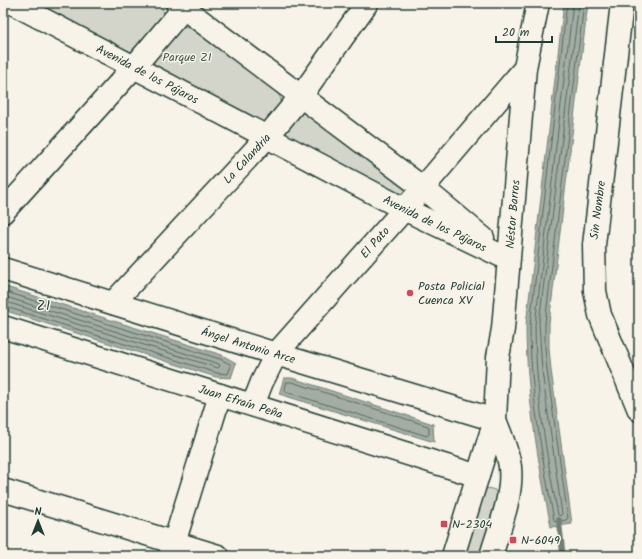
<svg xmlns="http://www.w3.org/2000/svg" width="642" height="559" font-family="Kalam,sans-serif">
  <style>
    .green { fill: #d3d5ca; stroke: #79897f }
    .water { fill: #a4ada3; stroke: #6f8077 }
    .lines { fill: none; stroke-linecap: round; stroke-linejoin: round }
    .shore { stroke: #546a60; stroke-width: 1 }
    .stream { stroke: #6f8077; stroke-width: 5.5 }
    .minor-casing { stroke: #1f3d34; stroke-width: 25 }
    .minor { stroke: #f7f3e8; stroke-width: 22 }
    .poi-dot { fill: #d1495b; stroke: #f7f3e8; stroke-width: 1.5 }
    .labels { text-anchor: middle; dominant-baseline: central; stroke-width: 3; stroke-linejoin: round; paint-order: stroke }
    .park-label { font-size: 12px; fill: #435b52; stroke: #f7f3e8 }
    .street-label { font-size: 12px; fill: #1f3d34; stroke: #f7f3e8 }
    .poi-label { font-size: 12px; fill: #1f3d34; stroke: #f7f3e8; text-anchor: start }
    .neighbourhood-label { font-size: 13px; letter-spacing: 1px; fill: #1f3d34; stroke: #f7f3e8 }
  </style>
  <rect width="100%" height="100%" fill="#f7f3e8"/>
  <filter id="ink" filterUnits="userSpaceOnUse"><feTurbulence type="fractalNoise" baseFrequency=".025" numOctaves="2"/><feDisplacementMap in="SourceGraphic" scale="8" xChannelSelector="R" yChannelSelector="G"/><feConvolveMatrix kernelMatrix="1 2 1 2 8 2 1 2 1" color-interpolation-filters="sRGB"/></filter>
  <g filter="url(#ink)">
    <g class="green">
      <path d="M 29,3 L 157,3 C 163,7 165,12 162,18 L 130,53 Z"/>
      <path d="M 182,26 L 189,27 L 276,91 C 278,94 280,96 281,100 C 281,107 268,121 262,123 L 155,66 L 153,60 Z"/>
      <path d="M 302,112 L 305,112 L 406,187 L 407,190 L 403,198 L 285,136 C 286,128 295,115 302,112 Z"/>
      <path d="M 488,488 L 495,490 L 497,497 L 479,556 L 464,556 L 484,492 Z"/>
    </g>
    <g class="water">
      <path d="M 564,3 L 588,3 L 549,323 L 549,348 L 551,370 L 572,524 L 551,527 C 538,461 526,392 526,325 Z"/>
      <path d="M 3,286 L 222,355 L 236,363 L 231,378 L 216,377 L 3,310 Z"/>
      <path d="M 284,378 L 292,378 L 433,424 L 434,442 L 279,394 Z"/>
    </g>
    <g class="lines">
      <g class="shore">
        <path d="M 567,3 L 530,325 C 530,390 542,457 554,520 L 556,522 L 566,520 L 568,518 L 547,370 L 545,348 L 545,323 L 584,3"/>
        <path d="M 573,3 L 535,325 C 535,387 546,454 558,515 L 560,516 L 562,514 L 542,371 L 539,322 L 579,3"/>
        <path d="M 3,291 L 220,359 L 230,364 L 231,366 L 228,374 L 217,373 L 3,306"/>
        <path d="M 3,296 L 219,364 L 220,366 L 218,368 L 3,301"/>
        <path d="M 287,382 L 292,382 L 428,426 L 429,428 L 429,434 L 427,436 L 286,392 L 285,390 Z"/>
      </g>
      <path class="stream" d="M 559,520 L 563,556"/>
      <defs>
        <g id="minor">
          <path id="s1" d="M 12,3 L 404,209 L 508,259"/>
          <path d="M 177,3 L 423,188 L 483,238"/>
          <path d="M 622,3 L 594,245 L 595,291 L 600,315 L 639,410"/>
          <path d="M 3,212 L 134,67 L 188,3"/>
          <path id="s2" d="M 3,269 L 276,354 L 495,420"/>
          <path id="s3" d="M 113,303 L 267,137 L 301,96 L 367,3"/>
          <path id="s4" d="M 3,327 L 478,476"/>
          <path id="s5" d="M 253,405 L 262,382 L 276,354 L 423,188 L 525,68"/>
          <path d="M 3,490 L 218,556"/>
          <path d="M 170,556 L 220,395"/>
          <path id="s6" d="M 453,556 L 495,420 L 498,357 L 503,329 L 525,68 L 538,3"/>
          <path d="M 491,556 C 499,528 513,497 510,467 C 508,451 501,435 495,420"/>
        </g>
      </defs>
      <use href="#minor" class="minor-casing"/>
      <use href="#minor" class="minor"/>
    </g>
  </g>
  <g class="poi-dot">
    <circle cx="410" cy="293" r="4"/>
    <rect x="440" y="520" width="8" height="8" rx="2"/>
    <rect x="509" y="536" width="8" height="8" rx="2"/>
  </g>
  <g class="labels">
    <g class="park-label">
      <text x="187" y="57">Parque Z1</text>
    </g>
    <g class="street-label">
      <text stroke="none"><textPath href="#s1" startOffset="153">Avenida de los Pájaros</textPath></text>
      <text stroke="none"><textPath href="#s3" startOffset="197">La Calandria</textPath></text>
      <text transform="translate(598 210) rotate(-83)">Sin Nombre</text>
      <text stroke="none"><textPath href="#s6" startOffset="349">Néstor Barros</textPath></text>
      <text stroke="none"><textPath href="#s1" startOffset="477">Avenida de los Pájaros</textPath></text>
      <text stroke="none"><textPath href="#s5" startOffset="205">El Pato</textPath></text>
      <text stroke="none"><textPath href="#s2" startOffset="257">Ángel Antonio Arce</textPath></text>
      <text stroke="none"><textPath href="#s4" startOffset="249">Juan Efraín Peña</textPath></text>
    </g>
    <g class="poi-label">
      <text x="418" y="286">Posta Policial<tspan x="418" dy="14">Cuenca XV</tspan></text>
      <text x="452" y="524">N-2304</text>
      <text x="521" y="540">N-6049</text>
    </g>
    <g class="neighbourhood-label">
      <text x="44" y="306">Z1</text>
    </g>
  </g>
  <rect width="642" height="559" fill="none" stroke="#f7f3e8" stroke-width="16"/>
  <rect x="8" y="8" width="626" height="543" fill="none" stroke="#1f3d34" stroke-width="1.5" filter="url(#ink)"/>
  <g transform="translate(38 521)" stroke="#f7f3e8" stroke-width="3" paint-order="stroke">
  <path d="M0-3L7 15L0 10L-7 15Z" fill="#1f3d34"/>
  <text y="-6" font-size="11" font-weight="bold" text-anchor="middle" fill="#1f3d34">N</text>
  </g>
  <path d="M496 36v6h56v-6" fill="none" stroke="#1f3d34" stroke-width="2"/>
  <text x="502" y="36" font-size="12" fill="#1f3d34" stroke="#f7f3e8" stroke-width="3" paint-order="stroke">20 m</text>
</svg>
